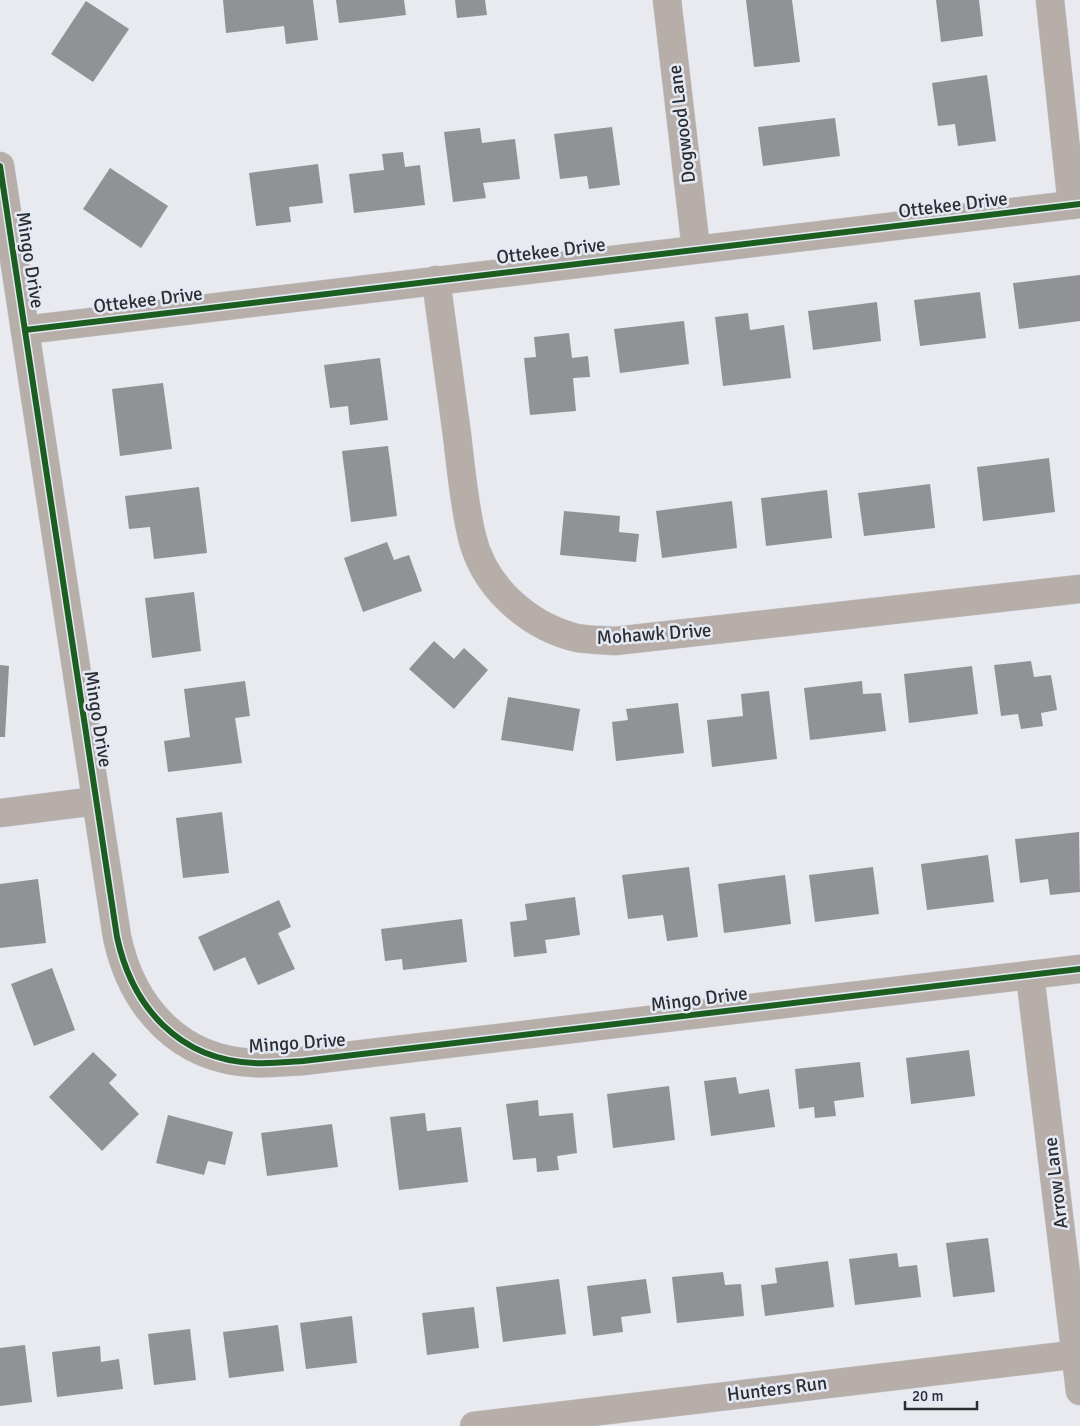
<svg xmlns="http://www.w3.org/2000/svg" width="1080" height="1426" font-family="Signika,sans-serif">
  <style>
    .building { fill: #909296 }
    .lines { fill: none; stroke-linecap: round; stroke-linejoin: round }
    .minor-casing { stroke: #c3c5c9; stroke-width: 29 }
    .minor { stroke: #b7aea9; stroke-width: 28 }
    .cycleway-casing { stroke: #e4e9f4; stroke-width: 9 }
    .cycleway { stroke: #1b5e20; stroke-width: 6 }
    .labels { text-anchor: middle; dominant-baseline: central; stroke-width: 5; stroke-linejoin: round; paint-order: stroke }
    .street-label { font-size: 19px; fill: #2c2e32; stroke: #e4e9f4 }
  </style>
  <rect width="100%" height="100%" fill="#e8eaf0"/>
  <g class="building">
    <path d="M 223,0 L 313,0 L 318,40 L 286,44 L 284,26 L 226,33 Z"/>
    <path d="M 336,0 L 404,0 L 406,15 L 339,23 Z"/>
    <path d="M 455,0 L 485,0 L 487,15 L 457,18 Z"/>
    <path d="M 746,0 L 792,0 L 800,62 L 754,67 Z"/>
    <path d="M 936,0 L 979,0 L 983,36 L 941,42 Z"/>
    <path d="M 86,1 L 129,29 L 93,82 L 51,54 Z"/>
    <path d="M 987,75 L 996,141 L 958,146 L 955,124 L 938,126 L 932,83 Z"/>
    <path d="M 835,118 L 840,156 L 763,166 L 758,127 Z"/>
    <path d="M 612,127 L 620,185 L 589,189 L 587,176 L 560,179 L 554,134 Z"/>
    <path d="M 480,128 L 482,143 L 515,139 L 520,179 L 483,183 L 486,198 L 453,202 L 444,132 Z"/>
    <path d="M 403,152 L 405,167 L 420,165 L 425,205 L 354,213 L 349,174 L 384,170 L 382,154 Z"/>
    <path d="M 318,164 L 323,203 L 289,207 L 291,222 L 256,226 L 249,173 Z"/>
    <path d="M 110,168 L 168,206 L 141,248 L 83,209 Z"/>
    <path d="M 1080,275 L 1080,321 L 1019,329 L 1013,283 Z"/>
    <path d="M 980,292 L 986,338 L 920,346 L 914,300 Z"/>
    <path d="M 877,302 L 881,341 L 813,350 L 808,311 Z"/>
    <path d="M 748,313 L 750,330 L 784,325 L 791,378 L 723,386 L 715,317 Z"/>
    <path d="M 684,321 L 689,364 L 620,373 L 614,329 Z"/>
    <path d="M 569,333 L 572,358 L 588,356 L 590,377 L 573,378 L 576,411 L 530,415 L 524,358 L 536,357 L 534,337 Z"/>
    <path d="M 380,358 L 388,420 L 350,425 L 348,406 L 330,408 L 324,365 Z"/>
    <path d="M 163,383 L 172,449 L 120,456 L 112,389 Z"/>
    <path d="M 388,446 L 397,516 L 351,522 L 342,451 Z"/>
    <path d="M 1049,458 L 1055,512 L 983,521 L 977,467 Z"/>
    <path d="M 930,484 L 935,528 L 864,536 L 858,493 Z"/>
    <path d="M 199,487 L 207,553 L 154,559 L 150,527 L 129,529 L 125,496 Z"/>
    <path d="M 827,490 L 832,538 L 766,546 L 761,498 Z"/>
    <path d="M 732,501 L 737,548 L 662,558 L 656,511 Z"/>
    <path d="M 564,511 L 620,516 L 619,532 L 639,534 L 636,562 L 560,555 Z"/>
    <path d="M 387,542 L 394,560 L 409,555 L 422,591 L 363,612 L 344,558 Z"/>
    <path d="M 194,592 L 201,651 L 152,658 L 145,598 Z"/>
    <path d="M 434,641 L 454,659 L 464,648 L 488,670 L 454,709 L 409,669 Z"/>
    <path d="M 1031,661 L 1034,677 L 1051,675 L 1057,710 L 1041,713 L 1043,726 L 1021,729 L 1018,714 L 1001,716 L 994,665 Z"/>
    <path d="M 0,665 L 9,666 L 5,737 L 0,737 Z"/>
    <path d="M 972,666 L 978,714 L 909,723 L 904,674 Z"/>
    <path d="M 245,681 L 250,716 L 235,718 L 242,763 L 168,772 L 164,741 L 190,737 L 184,689 Z"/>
    <path d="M 862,681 L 863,694 L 881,693 L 886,731 L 810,740 L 804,688 Z"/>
    <path d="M 769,691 L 777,759 L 712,767 L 707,720 L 743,716 L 741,694 Z"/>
    <path d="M 508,697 L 580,709 L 573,751 L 501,740 Z"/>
    <path d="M 678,703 L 684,753 L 616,761 L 612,722 L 628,720 L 626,709 Z"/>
    <path d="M 222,812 L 229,873 L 183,878 L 176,818 Z"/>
    <path d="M 1079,832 L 1080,892 L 1050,895 L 1048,879 L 1020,883 L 1015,839 Z"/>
    <path d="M 988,855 L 994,902 L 927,910 L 921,864 Z"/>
    <path d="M 689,867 L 698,937 L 667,941 L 663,915 L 628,919 L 622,875 Z"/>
    <path d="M 873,867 L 879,914 L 815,922 L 809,875 Z"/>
    <path d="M 785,875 L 791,924 L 724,933 L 718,884 Z"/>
    <path d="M 38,879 L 46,943 L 0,948 L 0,884 Z"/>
    <path d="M 575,897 L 580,935 L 545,940 L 547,953 L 514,957 L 510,922 L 527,920 L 525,904 Z"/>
    <path d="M 279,900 L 291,927 L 278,933 L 295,969 L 258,985 L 245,957 L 214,971 L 198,937 Z"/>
    <path d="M 462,919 L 467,962 L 403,970 L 402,959 L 385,961 L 381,929 Z"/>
    <path d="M 52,968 L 75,1030 L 34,1046 L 11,984 Z"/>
    <path d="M 969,1050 L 975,1096 L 911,1104 L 906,1058 Z"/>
    <path d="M 93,1052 L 117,1075 L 109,1083 L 139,1114 L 102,1151 L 49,1097 Z"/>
    <path d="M 860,1062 L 864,1097 L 834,1101 L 836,1116 L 815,1118 L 814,1107 L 799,1109 L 795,1069 Z"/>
    <path d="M 736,1077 L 739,1094 L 769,1089 L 775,1127 L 711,1136 L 704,1081 Z"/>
    <path d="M 669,1086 L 675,1140 L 613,1148 L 607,1094 Z"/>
    <path d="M 538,1100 L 539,1116 L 573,1113 L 577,1153 L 557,1156 L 559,1170 L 537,1172 L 536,1158 L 513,1160 L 506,1104 Z"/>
    <path d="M 425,1113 L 427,1131 L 461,1127 L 468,1182 L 399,1190 L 390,1117 Z"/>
    <path d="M 168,1115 L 233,1132 L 225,1165 L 208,1161 L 204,1175 L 156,1163 Z"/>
    <path d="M 332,1124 L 338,1167 L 267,1176 L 261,1133 Z"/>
    <path d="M 988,1238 L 995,1292 L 953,1297 L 946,1243 Z"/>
    <path d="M 897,1253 L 899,1267 L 917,1265 L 921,1297 L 855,1305 L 849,1259 Z"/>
    <path d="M 828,1261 L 834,1307 L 765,1316 L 761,1285 L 777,1283 L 775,1268 Z"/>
    <path d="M 723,1272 L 725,1285 L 741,1284 L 744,1316 L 677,1323 L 672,1277 Z"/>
    <path d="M 559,1279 L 566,1334 L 503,1342 L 496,1287 Z"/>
    <path d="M 646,1279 L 651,1313 L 621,1317 L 623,1332 L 593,1336 L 587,1286 Z"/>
    <path d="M 474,1307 L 479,1348 L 427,1355 L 422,1313 Z"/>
    <path d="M 352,1316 L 357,1363 L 306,1369 L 300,1323 Z"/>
    <path d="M 278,1325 L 284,1371 L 229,1378 L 223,1332 Z"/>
    <path d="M 190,1329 L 196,1380 L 154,1385 L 148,1334 Z"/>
    <path d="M 25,1345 L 32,1402 L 0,1406 L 0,1348 Z"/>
    <path d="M 100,1346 L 101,1362 L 119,1359 L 123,1389 L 57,1397 L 52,1352 Z"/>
  </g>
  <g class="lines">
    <defs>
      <g id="minor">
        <path d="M 667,0 L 696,249"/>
        <path d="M 1050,0 L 1072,205"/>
        <path d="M 0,166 L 117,937 C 132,1007 179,1060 254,1063 C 270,1064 287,1062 303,1061 L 1080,969"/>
        <path d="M 436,280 C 443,332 450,384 457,435 C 461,469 464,504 472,537 C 484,587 528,626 577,638 C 590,640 602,640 615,641 L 1080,589"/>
        <path d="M 25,330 L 1080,204"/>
        <path d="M 0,813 L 96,801"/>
        <path d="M 1030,975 L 1080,1391"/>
        <path d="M 474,1426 L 1080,1354"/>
      </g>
    </defs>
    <use href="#minor" class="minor-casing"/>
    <use href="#minor" class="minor"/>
    <defs>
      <g id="cycleway">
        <path d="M 0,166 L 117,937 C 132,1007 179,1060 254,1063 C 270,1064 287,1062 303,1061 L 1080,969"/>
        <path d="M 25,330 L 1080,204"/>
      </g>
    </defs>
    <use href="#cycleway" class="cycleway-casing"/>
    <use href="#cycleway" class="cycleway"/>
  </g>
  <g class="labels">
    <g class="street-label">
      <text transform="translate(682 124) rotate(-97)">Dogwood Lane</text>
      <text transform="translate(953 205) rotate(-7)">Ottekee Drive</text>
      <text transform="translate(551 251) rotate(-7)">Ottekee Drive</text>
      <text transform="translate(30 260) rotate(81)">Mingo Drive</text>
      <text transform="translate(148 300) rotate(-7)">Ottekee Drive</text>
      <text transform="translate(654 634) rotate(-4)">Mohawk Drive</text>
      <text transform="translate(98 719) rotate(81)">Mingo Drive</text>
      <text transform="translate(699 999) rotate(-7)">Mingo Drive</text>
      <text transform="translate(297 1043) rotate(-4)">Mingo Drive</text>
      <text transform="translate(1056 1183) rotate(-97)">Arrow Lane</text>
      <text transform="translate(777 1389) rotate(-7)">Hunters Run</text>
    </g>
  </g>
  <path d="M905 1401v8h72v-8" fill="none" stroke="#2c2e32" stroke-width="2.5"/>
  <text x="912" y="1401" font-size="15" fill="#2c2e32" stroke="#e4e9f4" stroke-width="4" paint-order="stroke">20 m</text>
</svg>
